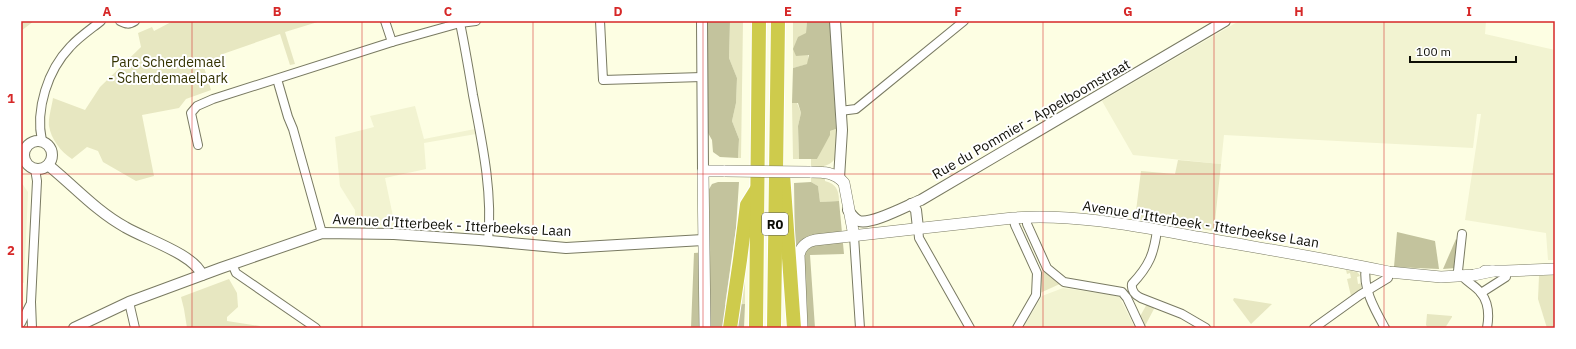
<svg xmlns="http://www.w3.org/2000/svg" width="1576" height="349" font-family="'IBM Plex Sans',sans-serif">
  <style>
    .built { fill: #f2f3d1 }
    .green { fill: #e7e7c1 }
    .forest { fill: #c3c39d }
    .lines { fill: none; stroke-linecap: round; stroke-linejoin: round }
    .minor-casing { stroke: #797a62; stroke-width: 10 }
    .tertiary-casing { stroke: #797a62; stroke-width: 12 }
    .secondary-casing { stroke: #797a62; stroke-width: 12 }
    .motorway-casing { stroke: #fff; stroke-width: 16 }
    .minor { stroke: #fff; stroke-width: 8 }
    .tertiary { stroke: #fff; stroke-width: 10 }
    .secondary { stroke: #fff; stroke-width: 11 }
    .motorway { stroke: #cecb4c; stroke-width: 14 }
    .secondary-bridge-casing { stroke: #797a62; stroke-width: 12; stroke-linecap: butt }
    .secondary-bridge { stroke: #fff; stroke-width: 11 }
    .grid { fill: none; stroke: #d62828; stroke-width: 1; stroke-opacity: 0.55 }
    .labels { text-anchor: middle; dominant-baseline: central; stroke-width: 4; stroke-linejoin: round; paint-order: stroke }
    .shield { fill: #fff; stroke: #565651; stroke-width: 1 }
    .shield-label { font-size: 13px; font-weight: bold; fill: #0e0e06 }
    .park-label { font-size: 14px; fill: #343302; stroke: #fff }
    .street-label { font-size: 14px; fill: #0e0e06; stroke: #fff }
    .neatline { fill: none; stroke: #d62828; stroke-width: 1.5 }
    .grid-label { font-size: 13px; text-anchor: middle; font-weight: bold; fill: #d62828 }
  </style>
  <rect width="100%" height="100%" fill="#fdfee3"/>
  <g class="built">
    <path d="M 1239,21 L 1486,21 L 1485,34 L 1555,50 L 1555,260 L 1548,260 L 1546,233 L 1465,220 L 1481,114 L 1477,114 L 1473,148 L 1224,135 L 1221,164 L 1133,155 L 1102,101 Z"/>
    <path d="M 415,106 L 424,139 L 475,129 L 476,134 L 424,143 L 426,169 L 385,178 L 395,226 L 355,224 L 355,210 L 340,186 L 335,137 L 374,127 L 370,116 Z"/>
    <path d="M 21,182 L 28,192 L 24,283 L 21,282 Z"/>
    <path d="M 1063,288 L 1119,296 L 1135,328 L 1023,328 L 1042,296 Z"/>
  </g>
  <g class="green">
    <path d="M 21,21 L 34,21 L 21,31 Z"/>
    <path d="M 173,21 L 321,21 L 285,32 L 295,64 L 290,65 L 280,34 L 220,55 L 220,57 L 203,64 L 211,90 L 186,99 L 179,108 L 142,115 L 154,176 L 136,181 L 103,162 L 98,151 L 87,147 L 72,159 C 61,152 51,139 49,126 C 48,118 52,106 53,98 L 85,110 L 100,87 L 141,47 L 138,33 L 152,27 L 154,31 Z"/>
    <path d="M 730,21 L 743,21 L 741,158 L 738,158 L 739,139 L 732,121 L 736,103 L 737,78 L 729,58 Z"/>
    <path d="M 793,21 L 807,21 C 805,36 809,50 808,64 L 793,68 Z"/>
    <path d="M 792,103 L 797,103 L 801,113 L 798,126 L 799,159 L 793,159 Z"/>
    <path d="M 836,129 C 837,143 842,162 824,166 L 825,181 C 836,184 839,190 839,201 L 820,202 L 818,186 L 811,182 L 811,159 L 817,159 L 830,131 Z"/>
    <path d="M 1178,160 L 1221,164 L 1214,231 L 1135,219 L 1141,171 L 1175,174 Z"/>
    <path d="M 731,267 L 745,268 L 745,304 L 725,305 Z"/>
    <path d="M 1346,270 L 1357,272 L 1359,274 L 1360,276 L 1357,277 L 1358,284 L 1362,283 L 1361,289 L 1351,296 L 1347,279 L 1351,278 L 1350,273 L 1347,274 Z"/>
    <path d="M 1047,271 L 1062,283 L 1040,293 L 1039,274 L 1042,272 Z"/>
    <path d="M 1555,275 L 1555,328 L 1547,328 L 1538,299 L 1539,276 Z"/>
    <path d="M 229,279 L 237,293 L 238,307 L 227,317 L 227,321 L 260,326 L 260,328 L 187,328 L 184,309 L 181,297 Z"/>
    <path d="M 1234,298 L 1272,304 L 1251,324 L 1233,300 Z"/>
    <path d="M 1148,302 L 1156,305 L 1144,328 L 1138,320 Z"/>
    <path d="M 1427,314 L 1452,316 L 1452,317 L 1445,328 L 1428,328 L 1426,325 Z"/>
  </g>
  <g class="forest">
    <path d="M 706,21 L 730,21 L 729,58 L 737,78 L 736,103 L 732,121 L 739,139 L 738,158 L 720,157 L 713,152 L 712,140 L 708,133 Z"/>
    <path d="M 807,21 L 831,21 L 836,129 L 830,131 L 830,135 L 817,159 L 799,159 L 798,126 L 801,113 L 798,103 L 792,103 L 793,68 L 807,64 L 809,55 L 796,56 L 793,49 L 798,37 L 806,33 Z"/>
    <path d="M 718,182 L 739,182 L 736,228 L 725,305 L 745,304 L 744,328 L 691,328 L 694,253 L 708,252 L 708,191 L 712,184 Z"/>
    <path d="M 811,182 L 818,186 L 820,202 L 839,201 L 844,254 L 810,255 L 815,328 L 806,328 L 795,248 L 794,183 Z"/>
    <path d="M 1397,232 L 1435,241 L 1439,269 L 1394,267 Z"/>
    <path d="M 1456,239 L 1458,241 L 1456,268 L 1443,269 Z"/>
  </g>
  <g class="lines">
    <defs>
      <g id="minor">
        <path d="M 120,21 C 126,24 129,25 135,21"/>
        <path d="M 385,21 L 392,42"/>
        <path d="M 600,21 L 603,80 L 702,77"/>
        <path d="M 460,23 C 465,47 469,71 473,95 C 482,142 493,193 488,241"/>
        <path d="M 277,79 L 288,117 L 293,129 L 322,233"/>
        <path d="M 840,111 L 856,109 L 861,105 L 964,21"/>
        <path d="M 42,141 C 35,109 48,70 70,47 C 79,37 91,29 101,21"/>
        <path d="M 198,145 L 191,113 L 197,106 L 213,99 L 392,42 L 460,23 L 476,21"/>
        <path d="M 1027,217 L 1027,224 L 1047,268 L 1064,282 L 1122,292 L 1127,298 L 1141,328"/>
        <path d="M 1013,218 L 1015,225 L 1037,273 L 1036,295 L 1017,328"/>
        <path d="M 918,228 L 919,238 L 970,328"/>
        <path d="M 1157,230 C 1154,254 1149,266 1132,284 C 1131,290 1135,295 1141,298 L 1182,314 L 1206,328"/>
        <path d="M 1462,234 L 1458,271 C 1464,281 1475,285 1481,293 C 1489,303 1489,317 1487,328"/>
        <path d="M 854,236 L 860,328"/>
        <path d="M 232,264 L 236,273 L 316,328"/>
        <path d="M 1366,267 C 1362,288 1375,310 1385,328"/>
        <path d="M 1481,293 L 1506,277 L 1506,271"/>
        <path d="M 129,302 L 135,328"/>
        <path d="M 21,323 L 30,305"/>
        <path d="M 32,328 L 31,302 L 37,181 L 35,169"/>
        <path d="M 1314,328 L 1360,295 L 1388,278 L 1389,272"/>
      </g>
      <g id="tertiary">
        <path d="M 702,21 L 703,171"/>
        <path d="M 835,21 L 842,130 L 839,178"/>
        <circle cx="38" cy="155" r="14"/>
        <path d="M 48,165 C 74,186 96,211 125,227 C 145,239 194,254 202,275"/>
        <path d="M 911,204 L 916,210 L 918,228"/>
        <path d="M 848,210 C 851,214 854,219 859,221 C 872,225 908,205 921,200 L 1225,21"/>
        <path d="M 74,328 L 129,302 L 221,268 L 322,233 L 394,234 L 479,240 L 566,248 L 703,240"/>
      </g>
      <g id="secondary">
        <path d="M 810,172 C 824,172 835,172 844,183 L 854,236"/>
        <path d="M 1485,271 L 1506,271 L 1555,269"/>
        <path d="M 705,328 L 703,171 L 725,171"/>
        <path d="M 802,328 L 799,255 C 801,246 806,242 815,240 L 1013,218 C 1075,213 1142,227 1203,238 C 1265,249 1327,259 1389,272 L 1441,277 L 1474,275 L 1493,271"/>
      </g>
      <g id="motorway">
        <path d="M 783,174 L 794,328"/>
        <path d="M 730,328 L 740,260 L 747,205 L 757,189"/>
        <path d="M 756,328 L 759,21"/>
        <path d="M 774,328 L 778,21"/>
      </g>
    </defs>
    <use href="#minor" class="minor-casing"/>
    <use href="#tertiary" class="tertiary-casing"/>
    <use href="#secondary" class="secondary-casing"/>
    <use href="#motorway" class="motorway-casing"/>
    <use href="#minor" class="minor"/>
    <use href="#tertiary" class="tertiary"/>
    <use href="#secondary" class="secondary"/>
    <use href="#motorway" class="motorway"/>
    <defs>
      <path id="secondary-bridge" d="M 725,171 L 810,172"/>
    </defs>
    <use href="#secondary-bridge" class="secondary-bridge-casing"/>
    <use href="#secondary-bridge" class="secondary-bridge"/>
  </g>
  <path class="grid" d="M 192,21 L 192,328M 362,21 L 362,328M 533,21 L 533,328M 703,21 L 703,328M 873,21 L 873,328M 1043,21 L 1043,328M 1214,21 L 1214,328M 1384,21 L 1384,328M 21,174 L 1555,174"/>
  <g class="labels">
    <rect class="shield" x="762" y="213" width="26" height="22" rx="3"/>
    <g class="shield-label">
      <text x="775" y="224">R0</text>
    </g>
    <g class="park-label">
      <text x="168" y="62">Parc Scherdemael<tspan x="168" dy="16">- Scherdemaelpark</tspan></text>
    </g>
    <g class="street-label">
      <text transform="translate(1031 119) rotate(-30)">Rue du Pommier - Appelboomstraat</text>
      <text transform="translate(1201 224) rotate(9)">Avenue d'Itterbeek - Itterbeekse Laan</text>
      <text transform="translate(452 225) rotate(3)">Avenue d'Itterbeek - Itterbeekse Laan</text>
    </g>
  </g>
  <rect width="1576" height="349" fill="none" stroke="#ffffff" stroke-width="44"/>
  <path d="M1410 56v6h106v-6" fill="none" stroke="#0e0e06" stroke-width="2"/>
  <text x="1416" y="56" font-size="12" fill="#0e0e06" stroke="#ffffff" stroke-width="3" paint-order="stroke">100 m</text>
  <rect x="22" y="22" width="1532" height="305" class="neatline"/>
  <g class="grid-label">
    <text x="107" y="16">A</text>
    <text x="277" y="16">B</text>
    <text x="448" y="16">C</text>
    <text x="618" y="16">D</text>
    <text x="788" y="16">E</text>
    <text x="958" y="16">F</text>
    <text x="1128" y="16">G</text>
    <text x="1299" y="16">H</text>
    <text x="1469" y="16">I</text>
    <text x="11" y="103">1</text>
    <text x="11" y="255">2</text>
  </g>
</svg>
